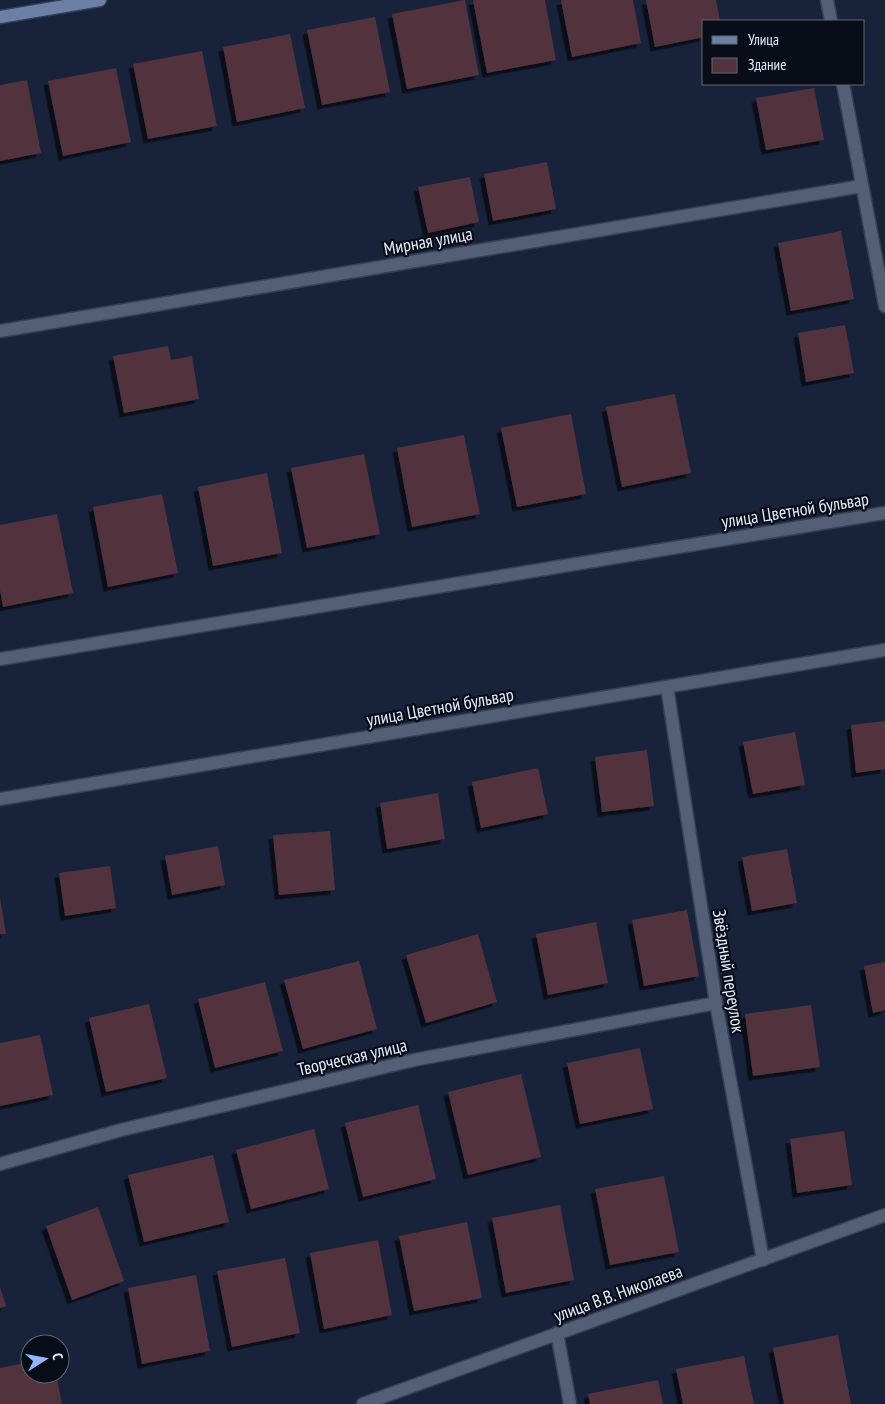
<svg xmlns="http://www.w3.org/2000/svg" width="885" height="1404" font-family="'PT Sans Narrow',sans-serif">
  <style>
    .building { fill: #51323d; filter: url(#shadow) }
    .lines { fill: none; stroke-linecap: round; stroke-linejoin: round }
    .street-casing { stroke: #353f56; stroke-width: 15 }
    .secondary-casing { stroke: #353f56; stroke-width: 15 }
    .street { stroke: #525f77; stroke-width: 12 }
    .secondary { stroke: #6c80a6; stroke-width: 12 }
    .labels { text-anchor: middle; dominant-baseline: central; stroke-width: 4.5; stroke-linejoin: round; paint-order: stroke }
    .street-label { font-size: 18px; fill: #e5edfd; stroke: #080d17 }
  </style>
  <defs>
    <filter id="shadow"><feDropShadow dx="-4.5" dy="4.5" stdDeviation="0" flood-color="#0009"/></filter>
  </defs>
  <rect width="100%" height="100%" fill="#18233b"/>
  <g class="building">
    <path d="M 465,0 L 479,75 L 407,89 L 392,14 Z"/>
    <path d="M 473,0 L 545,0 L 556,60 L 487,73 Z"/>
    <path d="M 561,0 L 633,0 L 641,43 L 572,57 Z"/>
    <path d="M 646,0 L 716,0 L 720,21 L 704,21 L 704,37 L 655,47 Z"/>
    <path d="M 375,17 L 390,92 L 322,105 L 307,30 Z"/>
    <path d="M 290,34 L 305,108 L 237,122 L 223,47 Z"/>
    <path d="M 202,51 L 217,126 L 148,139 L 133,64 Z"/>
    <path d="M 116,68 L 131,142 L 63,156 L 48,81 Z"/>
    <path d="M 27,80 L 41,153 L 0,161 L 0,85 Z"/>
    <path d="M 814,88 L 824,140 L 766,150 L 756,98 Z"/>
    <path d="M 547,162 L 556,209 L 493,221 L 484,174 Z"/>
    <path d="M 470,177 L 479,222 L 428,233 L 418,187 Z"/>
    <path d="M 841,231 L 854,299 L 791,311 L 778,243 Z"/>
    <path d="M 845,325 L 854,373 L 806,382 L 798,333 Z"/>
    <path d="M 168,346 L 171,360 L 192,356 L 199,399 L 124,413 L 113,356 Z"/>
    <path d="M 675,394 L 691,473 L 622,487 L 606,407 Z"/>
    <path d="M 571,414 L 586,494 L 517,507 L 501,428 Z"/>
    <path d="M 464,435 L 480,514 L 412,527 L 397,448 Z"/>
    <path d="M 364,454 L 380,534 L 307,548 L 291,468 Z"/>
    <path d="M 267,473 L 282,553 L 213,566 L 198,487 Z"/>
    <path d="M 162,494 L 178,573 L 108,587 L 93,507 Z"/>
    <path d="M 57,514 L 73,593 L 3,607 L 0,590 L 0,525 Z"/>
    <path d="M 885,721 L 885,769 L 856,773 L 851,725 Z"/>
    <path d="M 795,732 L 805,785 L 753,794 L 743,742 Z"/>
    <path d="M 647,750 L 654,806 L 602,812 L 595,757 Z"/>
    <path d="M 538,768 L 548,814 L 481,828 L 472,782 Z"/>
    <path d="M 438,793 L 445,839 L 387,849 L 380,803 Z"/>
    <path d="M 330,831 L 335,890 L 279,895 L 273,835 Z"/>
    <path d="M 218,846 L 225,885 L 172,895 L 165,856 Z"/>
    <path d="M 787,849 L 797,903 L 752,911 L 742,857 Z"/>
    <path d="M 110,866 L 116,908 L 65,916 L 59,873 Z"/>
    <path d="M 0,898 L 6,934 L 0,934 Z"/>
    <path d="M 687,910 L 699,976 L 644,986 L 632,920 Z"/>
    <path d="M 596,922 L 608,983 L 548,995 L 536,934 Z"/>
    <path d="M 478,934 L 497,1002 L 426,1023 L 406,955 Z"/>
    <path d="M 359,961 L 377,1029 L 303,1049 L 284,980 Z"/>
    <path d="M 885,962 L 885,1010 L 873,1013 L 864,966 Z"/>
    <path d="M 265,982 L 283,1051 L 215,1068 L 198,999 Z"/>
    <path d="M 149,1004 L 167,1078 L 106,1092 L 89,1018 Z"/>
    <path d="M 811,1005 L 820,1067 L 753,1076 L 745,1014 Z"/>
    <path d="M 40,1035 L 53,1095 L 0,1106 L 0,1043 Z"/>
    <path d="M 640,1048 L 653,1109 L 580,1124 L 567,1063 Z"/>
    <path d="M 521,1074 L 541,1157 L 468,1175 L 448,1092 Z"/>
    <path d="M 418,1105 L 436,1179 L 363,1197 L 345,1123 Z"/>
    <path d="M 314,1129 L 329,1189 L 251,1209 L 236,1150 Z"/>
    <path d="M 844,1131 L 852,1185 L 797,1193 L 790,1139 Z"/>
    <path d="M 213,1155 L 229,1222 L 144,1242 L 128,1175 Z"/>
    <path d="M 664,1176 L 679,1252 L 610,1265 L 595,1189 Z"/>
    <path d="M 560,1205 L 574,1280 L 506,1293 L 492,1218 Z"/>
    <path d="M 98,1207 L 124,1281 L 72,1300 L 46,1226 Z"/>
    <path d="M 467,1222 L 482,1298 L 414,1311 L 399,1236 Z"/>
    <path d="M 378,1240 L 392,1315 L 324,1329 L 310,1253 Z"/>
    <path d="M 285,1258 L 300,1333 L 232,1347 L 217,1271 Z"/>
    <path d="M 196,1275 L 210,1351 L 142,1364 L 128,1288 Z"/>
    <path d="M 0,1287 L 6,1306 L 0,1308 Z"/>
    <path d="M 838,1335 L 851,1404 L 784,1404 L 773,1348 Z"/>
    <path d="M 744,1356 L 754,1404 L 683,1404 L 676,1369 Z"/>
    <path d="M 30,1362 L 30,1374 L 56,1374 L 62,1404 L 0,1404 L 0,1368 Z"/>
    <path d="M 658,1380 L 663,1404 L 590,1404 L 588,1394 Z"/>
  </g>
  <g class="lines">
    <defs>
      <g id="street">
        <path d="M 827,0 L 831,21"/>
        <path d="M 843,84 L 885,306"/>
        <path d="M 0,331 L 862,186"/>
        <path d="M 0,659 L 885,513"/>
        <path d="M 667,687 L 716,1003 L 763,1260"/>
        <path d="M 0,799 L 885,650"/>
        <path d="M 0,1164 L 121,1130 L 414,1060 L 716,1003"/>
        <path d="M 557,1333 L 570,1404"/>
        <path d="M 363,1404 L 885,1215"/>
      </g>
      <path id="secondary" d="M 0,17 L 100,0"/>
    </defs>
    <use href="#street" class="street-casing"/>
    <use href="#secondary" class="secondary-casing"/>
    <use href="#street" class="street"/>
    <use href="#secondary" class="secondary"/>
  </g>
  <g class="labels">
    <g class="street-label">
      <text transform="translate(428 241) rotate(-10)">Мирная улица</text>
      <text transform="translate(795 510) rotate(-9)">улица Цветной бульвар</text>
      <text transform="translate(440 707) rotate(-10)">улица Цветной бульвар</text>
      <text transform="translate(729 971) rotate(81)">Звёздный переулок</text>
      <text transform="translate(352 1057) rotate(-13)">Творческая улица</text>
      <text transform="translate(618 1293) rotate(-20)">улица В.В. Николаева</text>
    </g>
  </g>
  <rect x="702" y="20" width="162" height="65" fill="#080d17" stroke="#606773"/>
  <rect x="712" y="36" width="25" height="8" fill="#6c80a6" stroke="#606773"/>
  <text x="748" y="45" font-size="15" fill="#e5edfd">Улица</text>
  <rect x="712" y="58" width="25" height="15" fill="#51323d" stroke="#606773"/>
  <text x="748" y="70" font-size="15" fill="#e5edfd">Здание</text>
  <g transform="translate(45 1359) rotate(79)"><circle r="24" fill="#080d17" stroke="#606773"/>
  <path d="M0-4L9 19L0 12L-9 19Z" fill="#8fb8fd"/>
  <text y="-8" font-size="14" font-weight="bold" text-anchor="middle" fill="#e5edfd">С</text>
  </g>
</svg>
